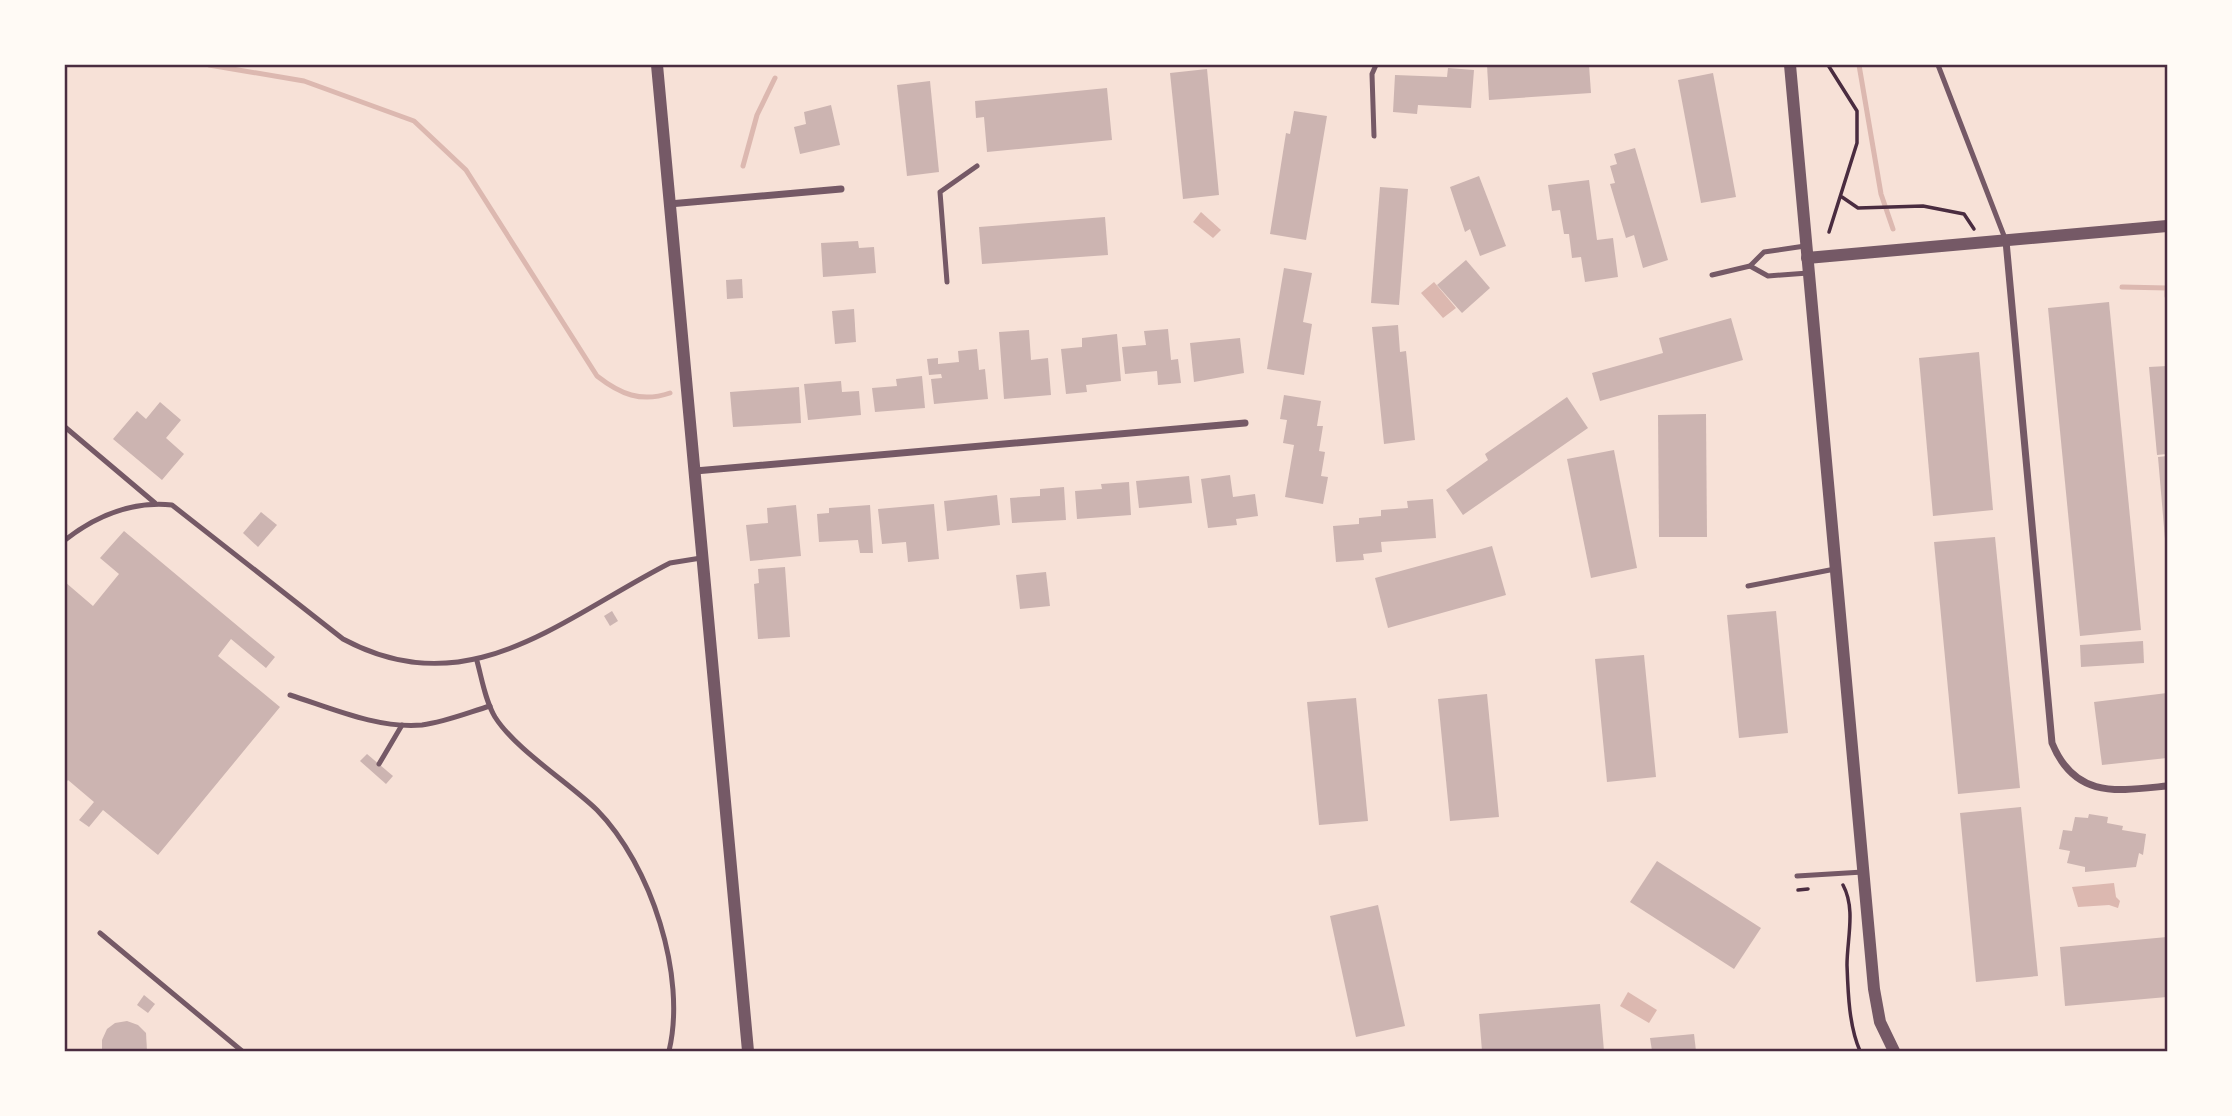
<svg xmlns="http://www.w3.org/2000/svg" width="2232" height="1116" font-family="'PT Sans Narrow',sans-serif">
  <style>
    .water { fill: #dcb8b0 }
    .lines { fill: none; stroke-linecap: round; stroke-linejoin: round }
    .stream { stroke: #dcb8b0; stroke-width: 5 }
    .building { fill: #ccb4b1 }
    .path { stroke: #4a2c40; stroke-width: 3.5 }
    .service { stroke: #755966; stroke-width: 5 }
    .minor { stroke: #755966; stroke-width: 7 }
    .tertiary { stroke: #755966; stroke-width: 12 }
    .neatline { fill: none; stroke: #4a2c40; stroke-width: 2.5 }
  </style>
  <rect width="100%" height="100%" fill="#f7e1d7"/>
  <g class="water">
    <path d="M 1201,212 L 1221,230 L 1213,238 L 1193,222 Z"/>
    <path d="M 1434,282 L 1456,308 L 1443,318 L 1421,293 Z"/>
    <path d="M 2114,883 L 2116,897 L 2120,901 L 2118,908 L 2109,905 L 2078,907 L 2072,887 Z"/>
    <path d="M 1628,992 L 1657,1010 L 1649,1023 L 1620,1006 Z"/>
  </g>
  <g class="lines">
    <g class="stream">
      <path d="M 209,65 L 304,81 L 414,121 L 466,170 L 597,376 C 620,394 641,403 670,393"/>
      <path d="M 1859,65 L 1881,194 L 1893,229"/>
      <path d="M 743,166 L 757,115 L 775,78"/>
      <path d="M 2122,287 L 2167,288 L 2167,296"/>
    </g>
  </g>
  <g class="building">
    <path d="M 1487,65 L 1589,65 L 1591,93 L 1489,100 Z"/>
    <path d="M 1448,68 L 1474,70 L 1471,108 L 1418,105 L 1417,114 L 1393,112 L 1395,75 L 1447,77 Z"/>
    <path d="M 1207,69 L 1219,195 L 1183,199 L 1170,73 Z"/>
    <path d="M 1713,73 L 1736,197 L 1701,203 L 1678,80 Z"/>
    <path d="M 930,81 L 939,172 L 907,176 L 897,85 Z"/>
    <path d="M 1107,88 L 1112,140 L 987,152 L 984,117 L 976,118 L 975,101 Z"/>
    <path d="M 831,105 L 840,145 L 800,154 L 794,127 L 806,124 L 804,112 Z"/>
    <path d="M 1294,111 L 1327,116 L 1306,240 L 1270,234 L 1286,133 L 1290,134 Z"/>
    <path d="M 1635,148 L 1668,260 L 1643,268 L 1634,235 L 1626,238 L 1610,184 L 1615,183 L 1610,166 L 1617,164 L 1614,154 Z"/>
    <path d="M 1479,176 L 1506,246 L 1480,256 L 1470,229 L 1465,232 L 1450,187 Z"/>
    <path d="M 1589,180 L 1597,240 L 1613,238 L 1618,277 L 1585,282 L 1581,257 L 1572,258 L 1569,234 L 1564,234 L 1560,210 L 1552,211 L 1548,185 Z"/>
    <path d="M 1380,187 L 1408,189 L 1399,305 L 1371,303 Z"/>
    <path d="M 1105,217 L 1108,255 L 982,264 L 979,227 Z"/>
    <path d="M 858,241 L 859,248 L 874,247 L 876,273 L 823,277 L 821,243 Z"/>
    <path d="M 1466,260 L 1490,288 L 1462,313 L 1437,285 Z"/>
    <path d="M 1284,268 L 1312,273 L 1303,322 L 1312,324 L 1304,375 L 1267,369 Z"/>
    <path d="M 742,279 L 743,298 L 727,299 L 726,280 Z"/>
    <path d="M 2109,302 L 2141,630 L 2080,636 L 2048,308 Z"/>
    <path d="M 854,309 L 856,342 L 835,344 L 832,311 Z"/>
    <path d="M 1731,318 L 1743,360 L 1600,401 L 1592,373 L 1663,353 L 1659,338 Z"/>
    <path d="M 1398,325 L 1400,352 L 1406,351 L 1415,440 L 1384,444 L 1372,327 Z"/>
    <path d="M 1168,329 L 1171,360 L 1178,359 L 1181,383 L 1158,385 L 1157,371 L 1125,374 L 1122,347 L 1146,345 L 1144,331 Z"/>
    <path d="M 1029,330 L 1031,360 L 1048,358 L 1051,395 L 1004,399 L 999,332 Z"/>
    <path d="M 1117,334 L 1121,381 L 1086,385 L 1087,392 L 1066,394 L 1061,349 L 1082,347 L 1082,338 Z"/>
    <path d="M 1240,338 L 1244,373 L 1194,382 L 1190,343 Z"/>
    <path d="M 977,349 L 979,370 L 985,369 L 988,399 L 934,404 L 931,379 L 942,378 L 941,374 L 929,375 L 927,359 L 938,358 L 938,364 L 959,362 L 958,351 Z"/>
    <path d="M 1979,352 L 1993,510 L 1933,516 L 1919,358 Z"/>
    <path d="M 2167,366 L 2167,454 L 2157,455 L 2149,367 Z"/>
    <path d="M 922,376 L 925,408 L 875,412 L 872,388 L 897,386 L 896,379 Z"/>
    <path d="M 841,381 L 842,392 L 859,391 L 861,415 L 808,420 L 804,384 Z"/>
    <path d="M 799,387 L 801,423 L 733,427 L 730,392 Z"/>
    <path d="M 1284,395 L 1321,401 L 1317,426 L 1323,426 L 1319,451 L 1325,452 L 1321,476 L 1328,477 L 1323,504 L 1285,497 L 1294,445 L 1283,443 L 1287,420 L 1280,419 Z"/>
    <path d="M 1567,397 L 1588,428 L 1463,515 L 1446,490 L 1488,460 L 1485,454 Z"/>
    <path d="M 160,402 L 181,420 L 166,438 L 184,454 L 162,480 L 113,439 L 137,411 L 146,419 Z"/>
    <path d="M 1706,414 L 1707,537 L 1659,537 L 1658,415 Z"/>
    <path d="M 1614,450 L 1637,568 L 1591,578 L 1567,459 Z"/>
    <path d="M 2167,456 L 2167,539 L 2165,539 L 2158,457 Z"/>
    <path d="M 1230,475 L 1233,497 L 1255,494 L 1258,516 L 1236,519 L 1237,525 L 1208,528 L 1201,479 Z"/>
    <path d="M 1189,476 L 1192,503 L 1139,508 L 1136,481 Z"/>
    <path d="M 1129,482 L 1131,515 L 1077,519 L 1075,491 L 1102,489 L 1101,484 Z"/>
    <path d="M 1064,487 L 1066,520 L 1012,523 L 1010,498 L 1040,496 L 1040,489 Z"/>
    <path d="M 997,495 L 1000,525 L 947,531 L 944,501 Z"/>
    <path d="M 1433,499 L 1436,538 L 1381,542 L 1382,552 L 1363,554 L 1364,560 L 1336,562 L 1333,526 L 1359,524 L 1359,518 L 1381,516 L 1381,510 L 1408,508 L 1407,501 Z"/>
    <path d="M 934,504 L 939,559 L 908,562 L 906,542 L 882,544 L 878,509 Z"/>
    <path d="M 796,505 L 801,556 L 750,561 L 746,525 L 768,523 L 767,508 Z"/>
    <path d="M 870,505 L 873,553 L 860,553 L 858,540 L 819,542 L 817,514 L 829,513 L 829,508 Z"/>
    <path d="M 261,512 L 277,525 L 258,547 L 243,533 Z"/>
    <path d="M 124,531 L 275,657 L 266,668 L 231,639 L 218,656 L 280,707 L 158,855 L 103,810 L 89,827 L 79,820 L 94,802 L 68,780 L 65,784 L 65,582 L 93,606 L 119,574 L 100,558 Z"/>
    <path d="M 1995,537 L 2020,788 L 1958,794 L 1934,542 Z"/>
    <path d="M 1492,546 L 1506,595 L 1388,628 L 1375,578 Z"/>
    <path d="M 785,567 L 790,637 L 758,639 L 754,584 L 759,583 L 758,569 Z"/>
    <path d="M 1046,572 L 1050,606 L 1020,609 L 1016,575 Z"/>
    <path d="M 612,611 L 618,621 L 610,626 L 604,616 Z"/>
    <path d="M 1776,611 L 1788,733 L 1739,738 L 1727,615 Z"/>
    <path d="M 2143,641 L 2144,663 L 2081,667 L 2080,645 Z"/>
    <path d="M 1644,655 L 1656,777 L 1607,782 L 1595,659 Z"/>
    <path d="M 2167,693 L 2167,758 L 2102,765 L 2094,702 Z"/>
    <path d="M 1487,694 L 1499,817 L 1450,821 L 1438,699 Z"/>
    <path d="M 1356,698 L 1368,821 L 1319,825 L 1307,702 Z"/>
    <path d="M 367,754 L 393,776 L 386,784 L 360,761 Z"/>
    <path d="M 2021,807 L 2038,976 L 1976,982 L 1960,813 Z"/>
    <path d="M 2089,814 L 2108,817 L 2107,823 L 2123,826 L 2122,830 L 2146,834 L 2143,855 L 2139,853 L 2136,867 L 2085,872 L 2085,867 L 2067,863 L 2070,851 L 2059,849 L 2063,830 L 2072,831 L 2075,817 L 2088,818 Z"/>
    <path d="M 1657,861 L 1761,928 L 1734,969 L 1630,902 Z"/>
    <path d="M 1378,905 L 1405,1026 L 1356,1037 L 1330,916 Z"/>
    <path d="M 2167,937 L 2167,997 L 2065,1006 L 2060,947 Z"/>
    <path d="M 144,995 L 155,1004 L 148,1013 L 137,1005 Z"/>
    <path d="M 1600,1004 L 1604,1051 L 1482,1051 L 1479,1014 Z"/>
    <path d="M 127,1021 L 138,1025 L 146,1033 L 147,1051 L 102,1051 L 102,1040 L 107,1029 L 115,1023 Z"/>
    <path d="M 1694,1034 L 1696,1051 L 1652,1051 L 1650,1038 Z"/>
  </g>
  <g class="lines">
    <g class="path">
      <path d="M 1828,65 L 1857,111 L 1857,143 L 1829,232"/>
      <path d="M 1842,197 L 1858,208 L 1923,206 L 1964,214 L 1974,229"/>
      <path d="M 1843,885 C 1856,909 1847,939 1847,965 C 1848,993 1849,1026 1860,1051"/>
      <path d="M 1798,890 L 1808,889"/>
    </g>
    <g class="service">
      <path d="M 1938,65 L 2006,241"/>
      <path d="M 1374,136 L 1372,74 L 1376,65"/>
      <path d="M 1750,266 L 1768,276 L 1808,273"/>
      <path d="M 1712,275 L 1750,266 L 1764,252 L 1805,246"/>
      <path d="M 947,282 L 940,192 L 977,166"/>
      <path d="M 65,427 L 155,503"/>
      <path d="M 65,540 C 97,515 132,501 172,505 L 343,639 C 469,707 562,618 670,563 L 701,558"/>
      <path d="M 1748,586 L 1835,569"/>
      <path d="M 477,661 C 482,679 485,700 495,717 C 515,749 568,782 597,810 C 651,865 687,976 669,1051"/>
      <path d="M 290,695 C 331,708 378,729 422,725 C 445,722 467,713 490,706"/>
      <path d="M 379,764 L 402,725"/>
      <path d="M 1797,876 L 1863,872"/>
      <path d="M 100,933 L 242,1051"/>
    </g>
    <g class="minor">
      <path d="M 669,204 L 841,189"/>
      <path d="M 2006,241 L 2052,743 C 2075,799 2117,791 2167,786"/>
      <path d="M 695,471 L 1245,423"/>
    </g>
    <g class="tertiary">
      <path d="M 657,65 L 748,1051"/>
      <path d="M 1790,65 L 1874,989 L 1880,1022 L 1894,1051"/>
      <path d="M 1807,258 L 2167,226"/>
    </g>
  </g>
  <rect width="2232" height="1116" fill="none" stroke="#fffaf5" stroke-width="133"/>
  <rect x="66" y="66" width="2100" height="984" class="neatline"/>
</svg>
